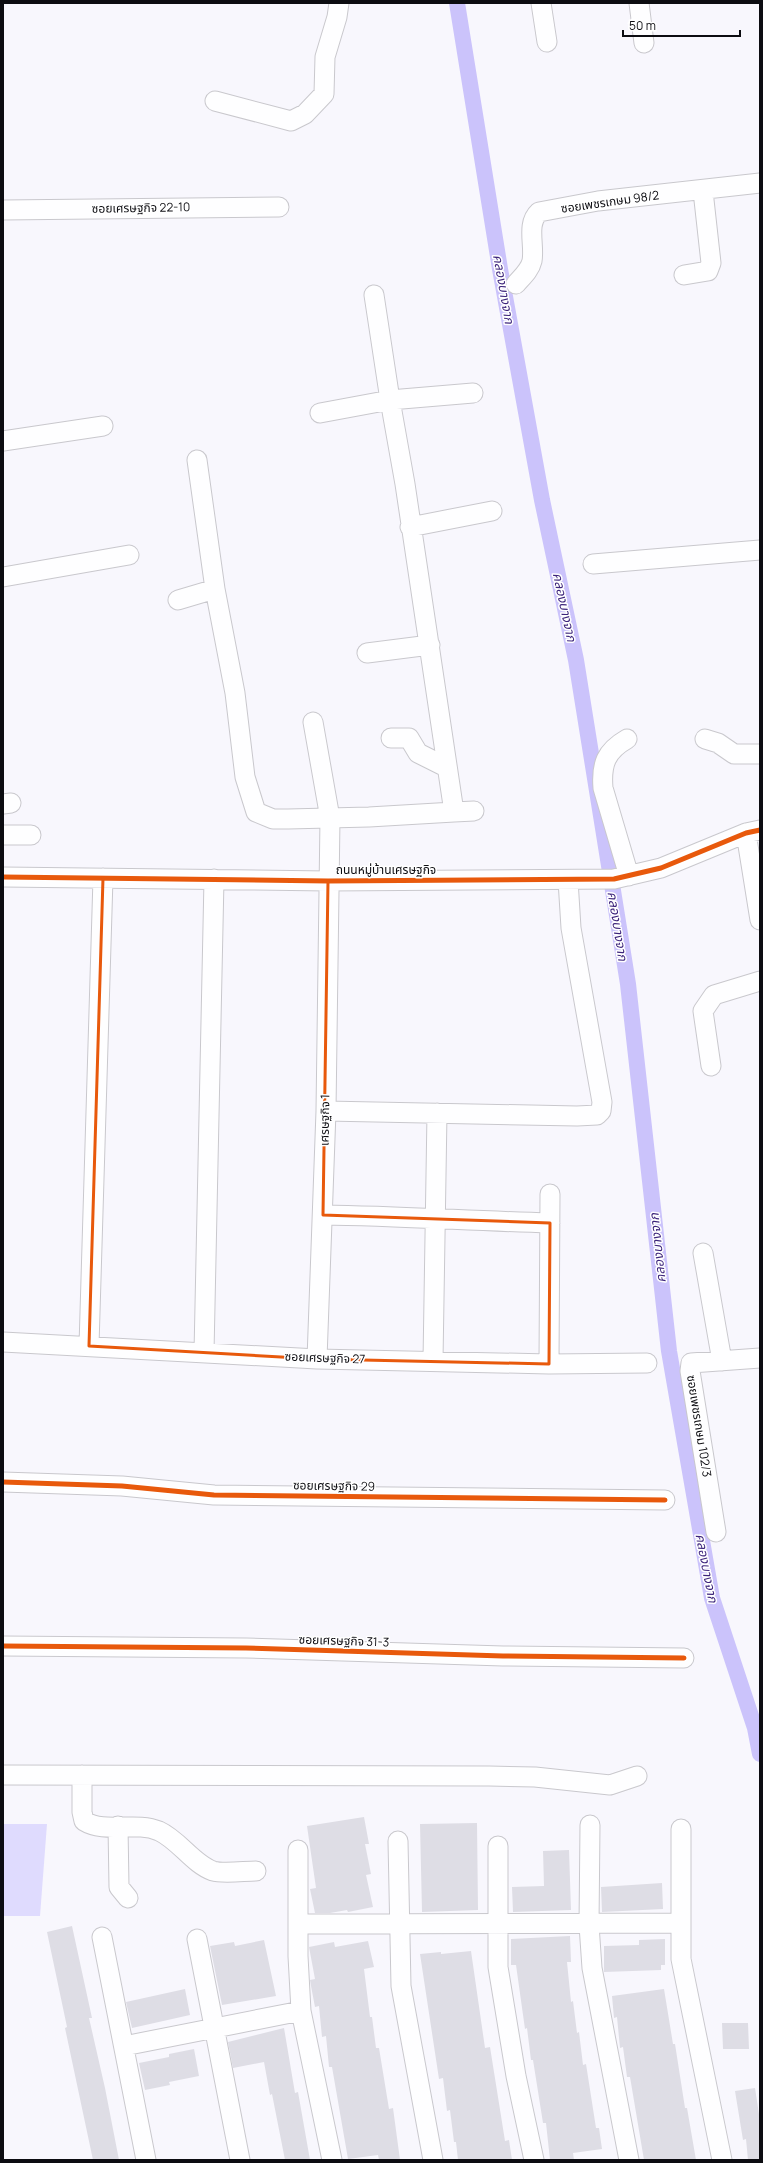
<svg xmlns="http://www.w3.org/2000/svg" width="763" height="2163" font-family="Manrope,'Noto Sans Thai',sans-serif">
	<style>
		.green { fill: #dfdbfe }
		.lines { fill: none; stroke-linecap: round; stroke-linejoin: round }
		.canal { stroke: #cbc3fb; stroke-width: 16 }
		.building { fill: #dedde5 }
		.minor-casing { stroke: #c9c8cd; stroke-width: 21 }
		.minor { stroke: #fefeff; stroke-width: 19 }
		.cycleway-casing { stroke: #fff; stroke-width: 8 }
		.cycleway { stroke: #e8590c; stroke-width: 5 }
		.marked { fill: none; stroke: #e8590c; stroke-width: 3; stroke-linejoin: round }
		.labels { text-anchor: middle; stroke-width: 3; stroke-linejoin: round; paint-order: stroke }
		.street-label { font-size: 12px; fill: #0c0c11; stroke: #fff }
		.water-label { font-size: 13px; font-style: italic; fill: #3c247b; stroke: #fff }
	</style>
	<rect width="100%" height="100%" fill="#f8f7fd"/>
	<path class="green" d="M3 1824H47L40 1916H3Z"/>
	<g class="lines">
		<path class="canal" d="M457 3 500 269 542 500 576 660 628 984 669 1351 712 1598 755 1728 760 1754"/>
	</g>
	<path class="building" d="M364 1817 369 1844H365L371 1874 366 1875 373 1907 348 1912 347 1910 330 1913H315L310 1889 316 1888 307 1826Z
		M477 1823 478 1910 422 1912 420 1824Z
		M569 1850 571 1910 513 1912 512 1887 544 1886 543 1851Z
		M662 1883 663 1909 602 1912 601 1887Z
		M72 1926 92 2018H89L105 2088 119 2160H93L65 2028 67 2027 47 1932Z
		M570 1936 571 1962H567L571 2002 573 2001 577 2033 579 2032 583 2065 586 2064 596 2128H599L602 2149 573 2153 574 2160H550L546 2123H543L533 2060H531L527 2028 525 2029 516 1965H511V1939Z
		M665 1939V1965H661V1970L604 1972V1946L639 1945V1940Z
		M264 1940 276 1996 222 2005 210 1946 234 1942 235 1946Z
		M368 1941 374 1967 364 1969 370 2017H372L376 2048H379L389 2109 393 2108 400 2160H379L378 2155 348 2159 332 2067H329L326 2036 322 2037 319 2006 315 2007 311 1986 310 1980 315 1979 309 1947 334 1942 335 1947Z
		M471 1951 485 2048 490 2047 505 2141 509 2140 512 2160H458L456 2142H454L450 2110 447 2111 443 2078 439 2079 420 1954 441 1952V1954Z
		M185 1989 190 2015 132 2028 126 2002Z
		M664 1989 673 2044H675L685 2108H687L696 2160H644L630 2077H627L623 2047 620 2048 617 2017 614 2018 612 1996Z
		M722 2023H748L749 2049H723Z
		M284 2028 295 2093 298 2092 310 2160H285L272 2094 270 2095 264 2062 233 2068 228 2042Z
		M194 2049 199 2076 169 2082 170 2085 145 2090 139 2063 169 2057V2054Z
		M755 2088 760 2121V2160H748L746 2139 743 2140 735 2091Z"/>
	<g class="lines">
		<g class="minor-casing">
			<path id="minor" d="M541 3 547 42
				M639 3 644 43
				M215 101 291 121 305 114 324 94 325 57 337 17 339 3
				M3 210 279 207
				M684 275 708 271 711 263 703 191
				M516 284C522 277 530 270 532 261 535 245 526 224 539 212L598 201 760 183
				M374 295 390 400 405 484 454 812 474 811
				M320 413 390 400 473 393
				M3 441 103 426
				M197 460 215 589 235 693 245 777 256 812 273 819H288L369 817 454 812
				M410 527 492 511
				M593 564 760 550
				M3 577 129 555
				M178 600 215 589
				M367 653 430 645
				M313 722 330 818 326 1111 317 1359
				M391 738H409L418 753 446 767
				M627 739C606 751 601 764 603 788L629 876
				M705 739 718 743 734 754H760
				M3 804 11 803
				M746 833 760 920
				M3 835H31
				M3 877 328 881 614 879 661 868 746 833 760 830
				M711 1066 703 1011 714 995 760 981
				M326 1111 577 1116 597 1115 601 1111 602 1102 571 928 568 880
				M323 1215C399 1216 474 1221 550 1223
				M703 1253 722 1361
				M3 1342 317 1359 549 1364 647 1363
				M89 1346 103 878
				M204 1353 214 879
				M433 1361 437 1113
				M549 1364 550 1194
				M3 1482 122 1486 214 1495 665 1500
				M716 1532 690 1371 691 1363 760 1358
				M3 1646 246 1648 503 1656 684 1658
				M3 1775 489 1776 535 1777 610 1785 637 1776
				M82 1775V1812L84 1821C105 1834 135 1821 159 1831 179 1840 193 1864 213 1871 223 1874 245 1871 256 1871
				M590 1825 589 1925 592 1968 629 2160
				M118 1826 119 1887 128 1898
				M681 1829V1959L722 2160
				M398 1841 401 1986 433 2160
				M498 1846V1967L516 2076 534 2160
				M298 1850V1956L301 2011 332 2160
				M298 1924 681 1923
				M102 1937 146 2160
				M197 1939 240 2160
				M124 2046 301 2011"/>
		</g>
		<use href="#minor" class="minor"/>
		<g class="cycleway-casing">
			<path id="cycleway" d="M3 877 328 881 614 879 661 868 746 833 760 830
				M3 1482 122 1486 214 1495 665 1500
				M3 1646 246 1648 503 1656 684 1658"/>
		</g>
		<use href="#cycleway" class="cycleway"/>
	</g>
	<path class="marked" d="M103 878 328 881 323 1215 550 1223 549 1364 317 1359 89 1346Z"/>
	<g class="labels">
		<g class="street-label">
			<text transform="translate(610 202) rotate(-8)" y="4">ซอยเพชรเกษม 98/2</text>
			<text transform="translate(141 208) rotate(-1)" y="4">ซอยเศรษฐกิจ 22-10</text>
			<text x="386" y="874">ถนนหมู่บ้านเศรษฐกิจ</text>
			<text transform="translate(325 1120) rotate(-89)" y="4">เศรษฐกิจ 1</text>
			<text transform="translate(325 1358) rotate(2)" y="4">ซอยเศรษฐกิจ 27</text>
			<text transform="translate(699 1426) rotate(81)" y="4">ซอยเพชรเกษม 102/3</text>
			<text transform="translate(334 1486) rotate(1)" y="4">ซอยเศรษฐกิจ 29</text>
			<text transform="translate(344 1641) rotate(2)" y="4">ซอยเศรษฐกิจ 31-3</text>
		</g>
		<g class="water-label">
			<text transform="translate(504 289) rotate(80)" y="5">คลองบางจาก</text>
			<text transform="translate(565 607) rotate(78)" y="5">คลองบางจาก</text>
			<text transform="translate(618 926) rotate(81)" y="5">คลองบางจาก</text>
			<text transform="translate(657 1248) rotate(-96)" y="5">คลองบางจาก</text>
			<text transform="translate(707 1568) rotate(79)" y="5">คลองบางจาก</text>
		</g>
	</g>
	<rect width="763" height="2163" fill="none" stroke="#0c0c11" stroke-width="8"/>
	<path d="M623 30v6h117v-6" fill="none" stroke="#0c0c11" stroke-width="2"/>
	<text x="629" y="30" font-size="12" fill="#0c0c11" stroke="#ffffff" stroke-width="3" paint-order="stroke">50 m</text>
</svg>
